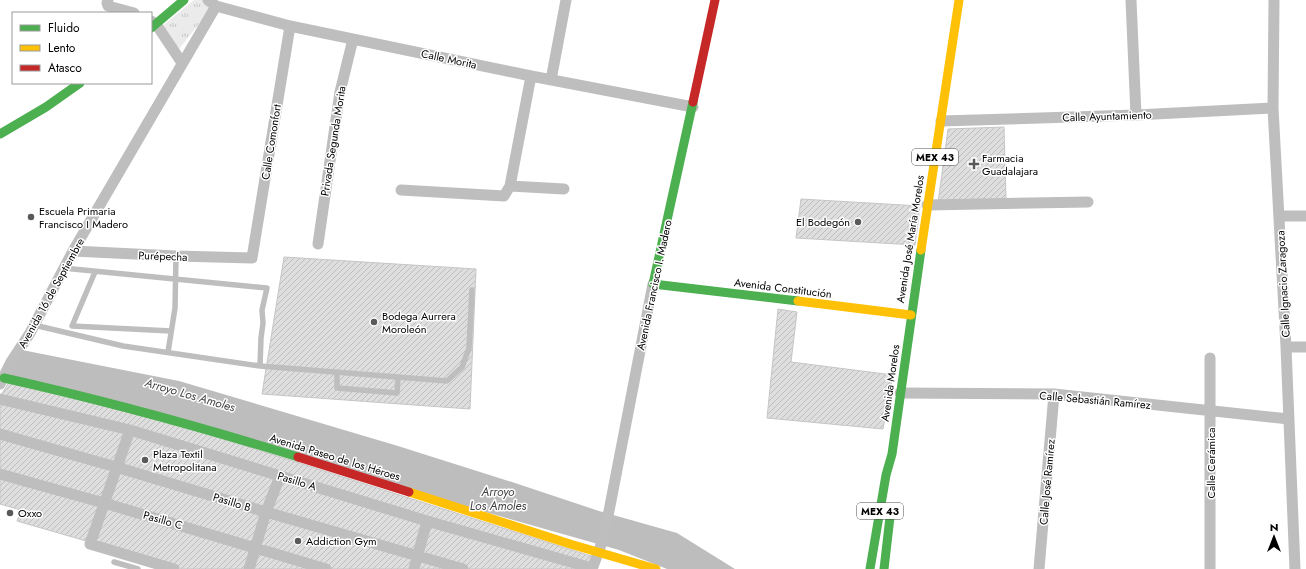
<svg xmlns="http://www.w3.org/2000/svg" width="1306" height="569" font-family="Jost,sans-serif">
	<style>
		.park { fill: url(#park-tufts) }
		.water { fill: #bdbdbd }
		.building { fill: url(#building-hatch); stroke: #c6c6c6 }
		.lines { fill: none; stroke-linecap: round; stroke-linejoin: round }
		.lane { stroke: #bebebe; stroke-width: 5.5 }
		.street { stroke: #bebebe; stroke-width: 11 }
		.fast { stroke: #4caf50; stroke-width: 9 }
		.slow { stroke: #ffc107; stroke-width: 9 }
		.jam { stroke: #c62828; stroke-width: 9 }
		.poi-dot { fill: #595959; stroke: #fff; stroke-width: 1.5 }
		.labels { text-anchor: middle; stroke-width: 3; stroke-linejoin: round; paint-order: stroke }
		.shield { fill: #fff; stroke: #4c4c4c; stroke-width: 1 }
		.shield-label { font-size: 10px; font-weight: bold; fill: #000 }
		.street-label { font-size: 11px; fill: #000; stroke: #fff }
		.poi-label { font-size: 11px; fill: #000; stroke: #fff; text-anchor: start }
		.water-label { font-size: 12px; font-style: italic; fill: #424242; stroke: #fff }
	</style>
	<defs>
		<pattern id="park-tufts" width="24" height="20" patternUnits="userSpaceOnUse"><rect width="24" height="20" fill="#ebebeb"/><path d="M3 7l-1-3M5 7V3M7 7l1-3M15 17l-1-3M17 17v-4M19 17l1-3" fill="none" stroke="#c8c8c8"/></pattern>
		<pattern id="building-hatch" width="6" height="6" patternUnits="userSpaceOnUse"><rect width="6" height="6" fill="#dedede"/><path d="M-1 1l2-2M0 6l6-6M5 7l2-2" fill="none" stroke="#bdbdbd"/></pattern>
	</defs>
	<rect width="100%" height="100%" fill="#fff"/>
	<path class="park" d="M194 0H218L179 49 161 27Z"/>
	<path class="water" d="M22 350 179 381 398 446 515 483 599 511 677 533 735 569H667L619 550 6 376Z"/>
	<path class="building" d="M1004 127 1006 199 938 203 948 129Z
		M801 199 920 206 915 245 796 238Z
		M284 257 476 269 470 409 262 394Z
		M778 309 797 312 791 362 893 375 883 429 767 418Z
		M9 382 155 417 594 557 588 569H183L17 521 21 510 0 504V397Z"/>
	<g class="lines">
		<path class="lane" d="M63 268 267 288 262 310 263 323 261 338 260 366
			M95 272 72 326 171 331
			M34 325 123 346 260 366 447 381 462 367 469 348 472 290
			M168 352 175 308 176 256
			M337 372V388L397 393 398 377
			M114 562 138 569"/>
		<path class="street" d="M108 0 107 3 108 6 134 13
			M208 0 216 6 290 26 531 76 693 107
			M1131 0 1136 115
			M1274 0 1273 108 1286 347 1295 569
			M151 21 156 24 182 63
			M551 80 566 0
			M941 121 1136 115 1273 108
			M510 186 564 189
			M401 190 504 196 510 186 531 76
			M927 205 1088 202
			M1280 216H1306
			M318 244 340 92 353 39
			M73 251 176 256 252 258 290 26
			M1286 347H1306
			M1210 358V569
			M0 384 11 362 30 333 73 251 216 6
			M900 393 1054 394 1289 419
			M0 399 130 430 427 521 592 568
			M130 430 90 544 174 569
			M0 434 116 467 266 512 463 569
			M0 474 104 503 326 569
			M249 569 266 512 280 476
			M414 569 427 521
			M592 569 600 548 609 511 653 284
			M1039 569 1054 394"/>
		<path class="fast" d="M151 28 184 0
			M693 102 653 284 798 301
			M0 134 46 107 80 83
			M4 378C103 400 201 427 298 457
			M870 569 886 475 892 454 921 250
			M884 569 890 517"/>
		<path class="slow" d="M921 250 959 0
			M798 301 911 315
			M409 492 570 544 656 569"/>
		<path class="jam" d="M693 102 715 0
			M298 457 409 492"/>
	</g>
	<g class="poi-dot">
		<path d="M972 158h4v4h4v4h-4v4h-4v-4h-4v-4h4z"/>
		<circle cx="31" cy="217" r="4"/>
		<circle cx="858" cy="222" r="4"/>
		<circle cx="374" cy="322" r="4"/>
		<circle cx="145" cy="460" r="4"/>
		<circle cx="10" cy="513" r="4"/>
		<circle cx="298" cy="541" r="4"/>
	</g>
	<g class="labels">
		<g class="shield">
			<rect x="912" y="149" width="46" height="16" rx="3"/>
			<rect x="857" y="503" width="46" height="16" rx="3"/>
		</g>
		<g class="shield-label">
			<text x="935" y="161">MEX 43</text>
			<text x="880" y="515">MEX 43</text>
		</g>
		<g class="street-label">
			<text transform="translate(449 59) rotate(12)" y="4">Calle Morita</text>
			<text transform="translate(1107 116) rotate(-2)" y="4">Calle Ayuntamiento</text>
			<text transform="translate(333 141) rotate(-81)" y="4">Privada Segunda Morita</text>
			<text transform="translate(271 142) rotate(-81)" y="4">Calle Comonfort</text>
			<text transform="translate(910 239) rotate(-81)" y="4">Avenida José María Morelos</text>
			<text transform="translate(163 256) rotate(2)" y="4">Purépecha</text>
			<text transform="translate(1283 284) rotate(-93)" y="4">Calle Ignacio Zaragoza</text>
			<text transform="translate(654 285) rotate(-78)" y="4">Avenida Francisco I. Madero</text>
			<text transform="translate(783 288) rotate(7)" y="4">Avenida Constitución</text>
			<text transform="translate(51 293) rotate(-61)" y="4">Avenida 16 de Septiembre</text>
			<text transform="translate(890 383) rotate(-82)" y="4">Avenida Morelos</text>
			<text transform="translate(1095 400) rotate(5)" y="4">Calle Sebastián Ramírez</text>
			<text transform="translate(335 457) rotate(17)" y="4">Avenida Paseo de los Héroes</text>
			<text transform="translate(1211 463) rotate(-90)" y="4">Calle Cerámica</text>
			<text transform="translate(297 481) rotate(17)" y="4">Pasillo A</text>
			<text transform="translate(1047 482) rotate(-85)" y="4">Calle José Ramírez</text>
			<text transform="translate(232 502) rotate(17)" y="4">Pasillo B</text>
			<text transform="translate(163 520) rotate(16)" y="4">Pasillo C</text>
		</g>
		<g class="poi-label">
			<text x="982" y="162">Farmacia<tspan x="982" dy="13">Guadalajara</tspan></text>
			<text x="39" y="215">Escuela Primaria<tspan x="39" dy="13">Francisco I Madero</tspan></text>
			<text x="850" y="226" text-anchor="end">El Bodegón</text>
			<text x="382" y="320">Bodega Aurrera<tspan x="382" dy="13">Moroleón</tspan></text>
			<text x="153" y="458">Plaza Textil<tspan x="153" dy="13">Metropolitana</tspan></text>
			<text x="18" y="517">Oxxo</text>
			<text x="306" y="545">Addiction Gym</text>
		</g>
		<g class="water-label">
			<text transform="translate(190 395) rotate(16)" y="4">Arroyo Los Amoles</text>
			<text x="498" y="496">Arroyo<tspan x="498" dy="14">Los Amoles</tspan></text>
		</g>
	</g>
	<rect x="12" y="12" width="140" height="72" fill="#ffffff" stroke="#999999"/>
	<rect x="20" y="25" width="20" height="6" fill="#4caf50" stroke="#999999"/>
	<text x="48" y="32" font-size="12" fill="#000000">Fluido</text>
	<rect x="20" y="45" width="20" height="6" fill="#ffc107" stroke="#999999"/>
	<text x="48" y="52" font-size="12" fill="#000000">Lento</text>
	<rect x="20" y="65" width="20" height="6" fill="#c62828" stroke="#999999"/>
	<text x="48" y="72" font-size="12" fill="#000000">Atasco</text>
	<g transform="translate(1274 537)" stroke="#ffffff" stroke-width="3" paint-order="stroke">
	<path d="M0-3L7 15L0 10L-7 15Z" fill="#000000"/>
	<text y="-6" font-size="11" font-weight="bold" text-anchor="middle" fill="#000000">N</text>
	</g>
</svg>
